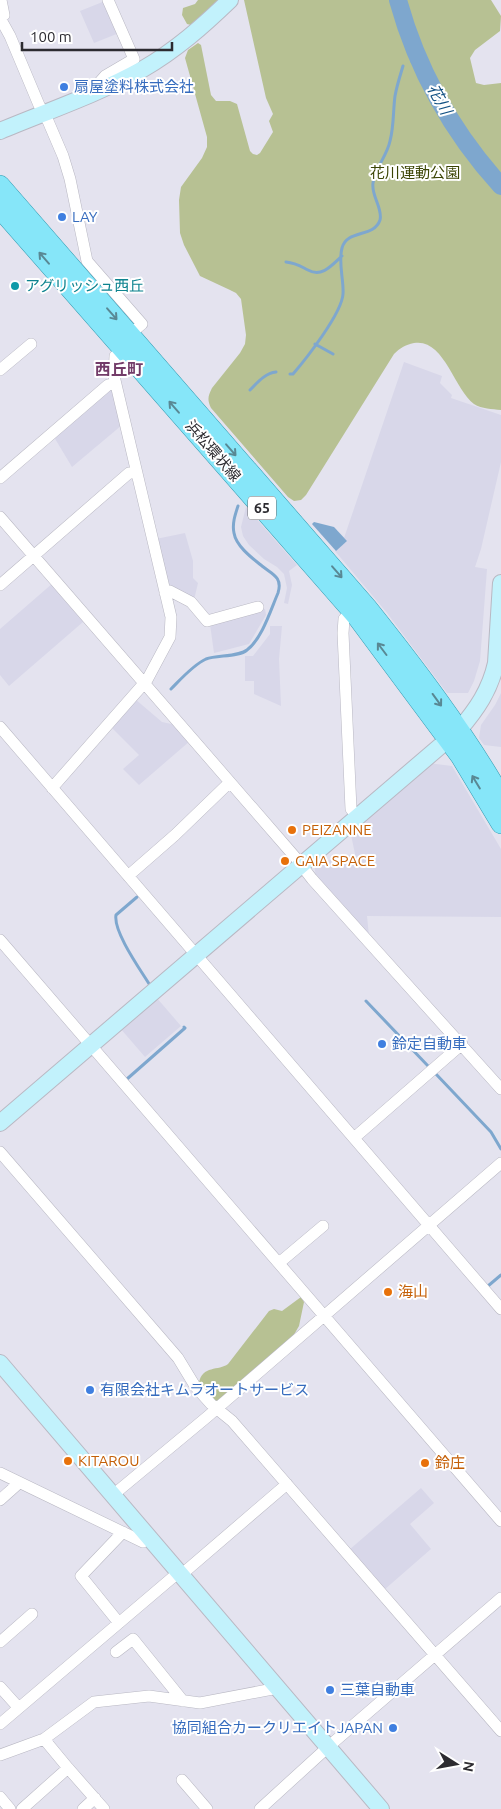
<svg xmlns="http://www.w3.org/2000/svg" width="501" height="1809" font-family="Ubuntu,'Noto Sans JP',sans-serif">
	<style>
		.built { fill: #d8d7e9 }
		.green { fill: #b7c193 }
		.water { fill: #7ea7ce }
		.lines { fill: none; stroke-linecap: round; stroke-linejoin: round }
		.stream { stroke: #7ea7ce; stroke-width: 3 }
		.river { stroke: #7ea7ce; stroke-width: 18 }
		.street-casing { stroke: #b9b8c3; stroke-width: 12 }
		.secondary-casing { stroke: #b9b8c3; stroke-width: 18 }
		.primary-casing { stroke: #329ab0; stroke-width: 20 }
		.street { stroke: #fff; stroke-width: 11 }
		.secondary { stroke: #c2f2fc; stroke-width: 16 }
		.primary { stroke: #86e6f9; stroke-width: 19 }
		.oneway { stroke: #598894 }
		.shop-dot { fill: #3f7fe0; stroke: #fff; stroke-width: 2 }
		.culture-dot { fill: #0f9aa8; stroke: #fff; stroke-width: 2 }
		.food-dot { fill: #e8710a; stroke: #fff; stroke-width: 2 }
		.labels { text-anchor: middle; stroke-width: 4; stroke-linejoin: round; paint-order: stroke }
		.shield { fill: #fff; stroke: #6b6b6e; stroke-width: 1 }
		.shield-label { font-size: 14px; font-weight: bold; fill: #2c2b30 }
		.shop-label { font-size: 15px; fill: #366cbe; stroke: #fff; text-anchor: start }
		.park-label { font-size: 15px; fill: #3c4505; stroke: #fff }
		.culture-label { font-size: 15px; fill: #0d838f; stroke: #fff; text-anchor: start }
		.street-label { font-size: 15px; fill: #2c2b30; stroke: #fff }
		.food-label { font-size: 15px; fill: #c56008; stroke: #fff; text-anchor: start }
		.water-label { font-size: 16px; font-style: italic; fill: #135284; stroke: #fff }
		.neighbourhood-label { font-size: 16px; font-weight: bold; fill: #733c69; stroke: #fff }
	</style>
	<rect width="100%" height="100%" fill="#e4e3ef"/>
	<path class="built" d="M105 1 119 33 94 43 80 11Z
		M404 362 442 376 440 383 452 395 451 398 501 415V462L481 549 475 567 487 569 480 661 474 681 468 693H447L387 613 335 551 347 541 344 538Z
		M111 388 113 389 122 425 72 467 54 437Z
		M246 507 297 565 289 571 292 585 288 604 284 603 287 588 284 574 277 567 264 559 249 545 243 536 241 527Z
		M185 533 193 561V578L198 583 194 600 167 587 156 539Z
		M53 583 84 619 83 622 9 686 0 675V629Z
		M265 609 266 615 249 644 214 653 210 624Z
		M270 626H282L279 659 281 706 254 694V681H245V656H253L270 634Z
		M501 693V747L484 745 479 738 481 725 495 705Z
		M135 699 162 722 176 725 190 741 139 785 123 769 139 755 111 727Z
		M428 763 452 766 501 849V917L367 916 369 936 316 877 314 864 355 854 350 830Z
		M156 997 181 1026 145 1057 120 1028Z
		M421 1488 434 1503 410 1524 431 1549 384 1590 349 1550Z"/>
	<path class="green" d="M198 0H219L191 25 187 24 182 15 183 8 195 4Z
		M244 0H491L501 16 500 31 475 50 470 58 476 83 484 85 501 83V410C492 409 482 409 474 404 454 389 444 338 414 343 405 345 400 348 394 354L306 495 301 500 294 501 288 497 211 408C207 400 208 396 212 388L240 353 245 344 246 335 241 299 236 293 230 290 200 276 184 245 180 233 179 200 181 187 202 158 207 147V137L185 58 188 50 198 43 201 45 211 95 216 101H230L237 104 250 151 253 154 257 155 260 153 273 132 269 121 273 114 266 98Z
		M301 1297 304 1302 299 1326 292 1338 217 1401 214 1400 199 1383C202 1365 219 1371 228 1364L269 1311 274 1309 282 1311Z"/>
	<path class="water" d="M314 522 334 527 347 541 336 551 312 524Z"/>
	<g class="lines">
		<path class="stream" d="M412 62 419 59
			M286 262C296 263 300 266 308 270 322 278 332 265 342 256
			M315 344 333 354
			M290 374H293C306 359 342 313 343 294 344 280 338 263 342 248 347 229 374 238 380 220 383 208 371 196 373 183 375 168 387 156 390 141 394 126 393 111 395 96 397 85 400 76 403 66
			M250 390C257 383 265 373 276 372
			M171 689C181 679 193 665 206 659 217 655 239 657 247 650 262 639 271 609 278 593 283 577 272 574 262 566 252 558 236 546 234 533 232 524 235 515 238 506
			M137 897 116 915C113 932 142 972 151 987
			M366 1001 429 1067
			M435 1073 491 1132 501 1149
			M127 1079 185 1028 184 1027
			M488 1286 501 1275"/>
		<path class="river" d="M398 0C417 69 453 133 501 186"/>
		<g class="street-casing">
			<path id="street" d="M0 17 4 15 1 0
				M0 18 10 36 39 105 48 121 63 156 70 179 87 261 142 324 130 334
				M101 89 98 84 105 76 134 59 108 0
				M0 370 31 344
				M0 478 108 385 115 383
				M0 517 295 857 312 879 501 1089
				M0 585 129 473 136 472
				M165 593 170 591 191 602 207 621 258 607
				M352 611 344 619 343 633 351 809 358 816
				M0 727 501 1309
				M52 788 147 680 170 637 171 617 114 376 115 356 123 349
				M128 876 175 835 230 782
				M0 940 501 1521
				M354 1138 462 1044
				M0 1152 178 1358 195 1386 211 1404 232 1421 501 1731
				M279 1263 323 1226
				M0 1473 143 1542 149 1537
				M113 1495 207 1417 501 1163
				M0 1500 19 1483
				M181 1575 287 1484
				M119 1623 81 1576 123 1532
				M0 1642 32 1614
				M116 1652 133 1639 183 1701
				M0 1687 18 1707
				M0 1724 179 1572
				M44 1739 68 1768 104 1809
				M0 1755 44 1739 94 1702 149 1696 200 1703 278 1688
				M182 1780 207 1809
				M0 1797 10 1809
				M22 1809 68 1768
				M83 1809 95 1798
				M260 1809 328 1747 501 1598"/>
		</g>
		<g class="secondary-casing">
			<path id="secondary" d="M0 131C48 111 98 94 143 69 176 50 203 26 230 0
				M0 1123 459 730C477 709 490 690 496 663L501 583
				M0 1363 381 1809"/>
		</g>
		<g class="primary-casing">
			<path id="primary" d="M0 185 367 607C415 667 462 729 501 796
				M0 209 356 616 460 756 501 824"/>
		</g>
		<use href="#street" class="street"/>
		<use href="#secondary" class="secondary"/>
		<use href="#primary" class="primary"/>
	</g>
	<defs><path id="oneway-shaft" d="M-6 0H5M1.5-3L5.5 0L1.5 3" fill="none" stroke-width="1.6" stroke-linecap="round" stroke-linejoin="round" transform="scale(1.25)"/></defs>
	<g class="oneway">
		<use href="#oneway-shaft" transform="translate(44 258) rotate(-131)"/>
		<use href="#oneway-shaft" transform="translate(112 314) rotate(49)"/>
		<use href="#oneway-shaft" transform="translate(174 407) rotate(-131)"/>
		<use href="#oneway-shaft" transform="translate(231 450) rotate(49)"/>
		<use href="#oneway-shaft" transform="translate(337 572) rotate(49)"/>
		<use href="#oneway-shaft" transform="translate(382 649) rotate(-127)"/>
		<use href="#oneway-shaft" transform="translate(437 700) rotate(54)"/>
		<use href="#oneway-shaft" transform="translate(476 782) rotate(-121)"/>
	</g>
	<g class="shop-dot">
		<circle cx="64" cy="87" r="5"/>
		<circle cx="62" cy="217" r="5"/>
		<circle cx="382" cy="1044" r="5"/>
		<circle cx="90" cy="1390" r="5"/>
		<circle cx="330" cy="1690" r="5"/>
		<circle cx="393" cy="1728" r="5"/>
	</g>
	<circle class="culture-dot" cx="15" cy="286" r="5"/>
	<g class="food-dot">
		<circle cx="292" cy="830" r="5"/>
		<circle cx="285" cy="861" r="5"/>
		<circle cx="388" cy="1292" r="5"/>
		<circle cx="68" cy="1461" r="5"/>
		<circle cx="425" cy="1463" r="5"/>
	</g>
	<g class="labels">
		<rect class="shield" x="248" y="496.5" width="28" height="23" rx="4"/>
		<g class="shield-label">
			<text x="262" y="513">65</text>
		</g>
		<g class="shop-label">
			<text x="74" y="92">扇屋塗料株式会社</text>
			<text x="72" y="222">LAY</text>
			<text x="392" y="1049">鈴定自動車</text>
			<text x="100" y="1395">有限会社キムラオートサービス</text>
			<text x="340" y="1695">三葉自動車</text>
			<text x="383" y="1733" text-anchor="end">協同組合カークリエイトJAPAN</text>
		</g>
		<g class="park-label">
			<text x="415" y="178">花川運動公園</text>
		</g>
		<g class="culture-label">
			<text x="25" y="291">アグリッシュ西丘</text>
		</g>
		<g class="street-label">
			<text transform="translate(213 451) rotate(49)" y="5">浜松環状線</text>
		</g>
		<g class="food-label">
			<text x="302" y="835">PEIZANNE</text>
			<text x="295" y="866">GAIA SPACE</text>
			<text x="398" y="1297">海山</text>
			<text x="78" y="1466">KITAROU</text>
			<text x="435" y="1468">鈴庄</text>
		</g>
		<g class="water-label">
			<text transform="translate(440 99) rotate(61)" y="6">花川</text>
		</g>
		<g class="neighbourhood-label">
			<text x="119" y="375">西丘町</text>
		</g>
	</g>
	<g transform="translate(456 1764) rotate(101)" stroke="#ffffff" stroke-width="4" paint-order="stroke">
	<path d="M0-4L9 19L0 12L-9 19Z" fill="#2c2b30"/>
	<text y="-8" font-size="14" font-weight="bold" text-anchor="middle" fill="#2c2b30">N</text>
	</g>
	<path d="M22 42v8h150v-8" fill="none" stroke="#2c2b30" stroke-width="2.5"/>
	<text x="30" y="42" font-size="15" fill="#2c2b30" stroke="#ffffff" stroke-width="4" paint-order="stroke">100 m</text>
</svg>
